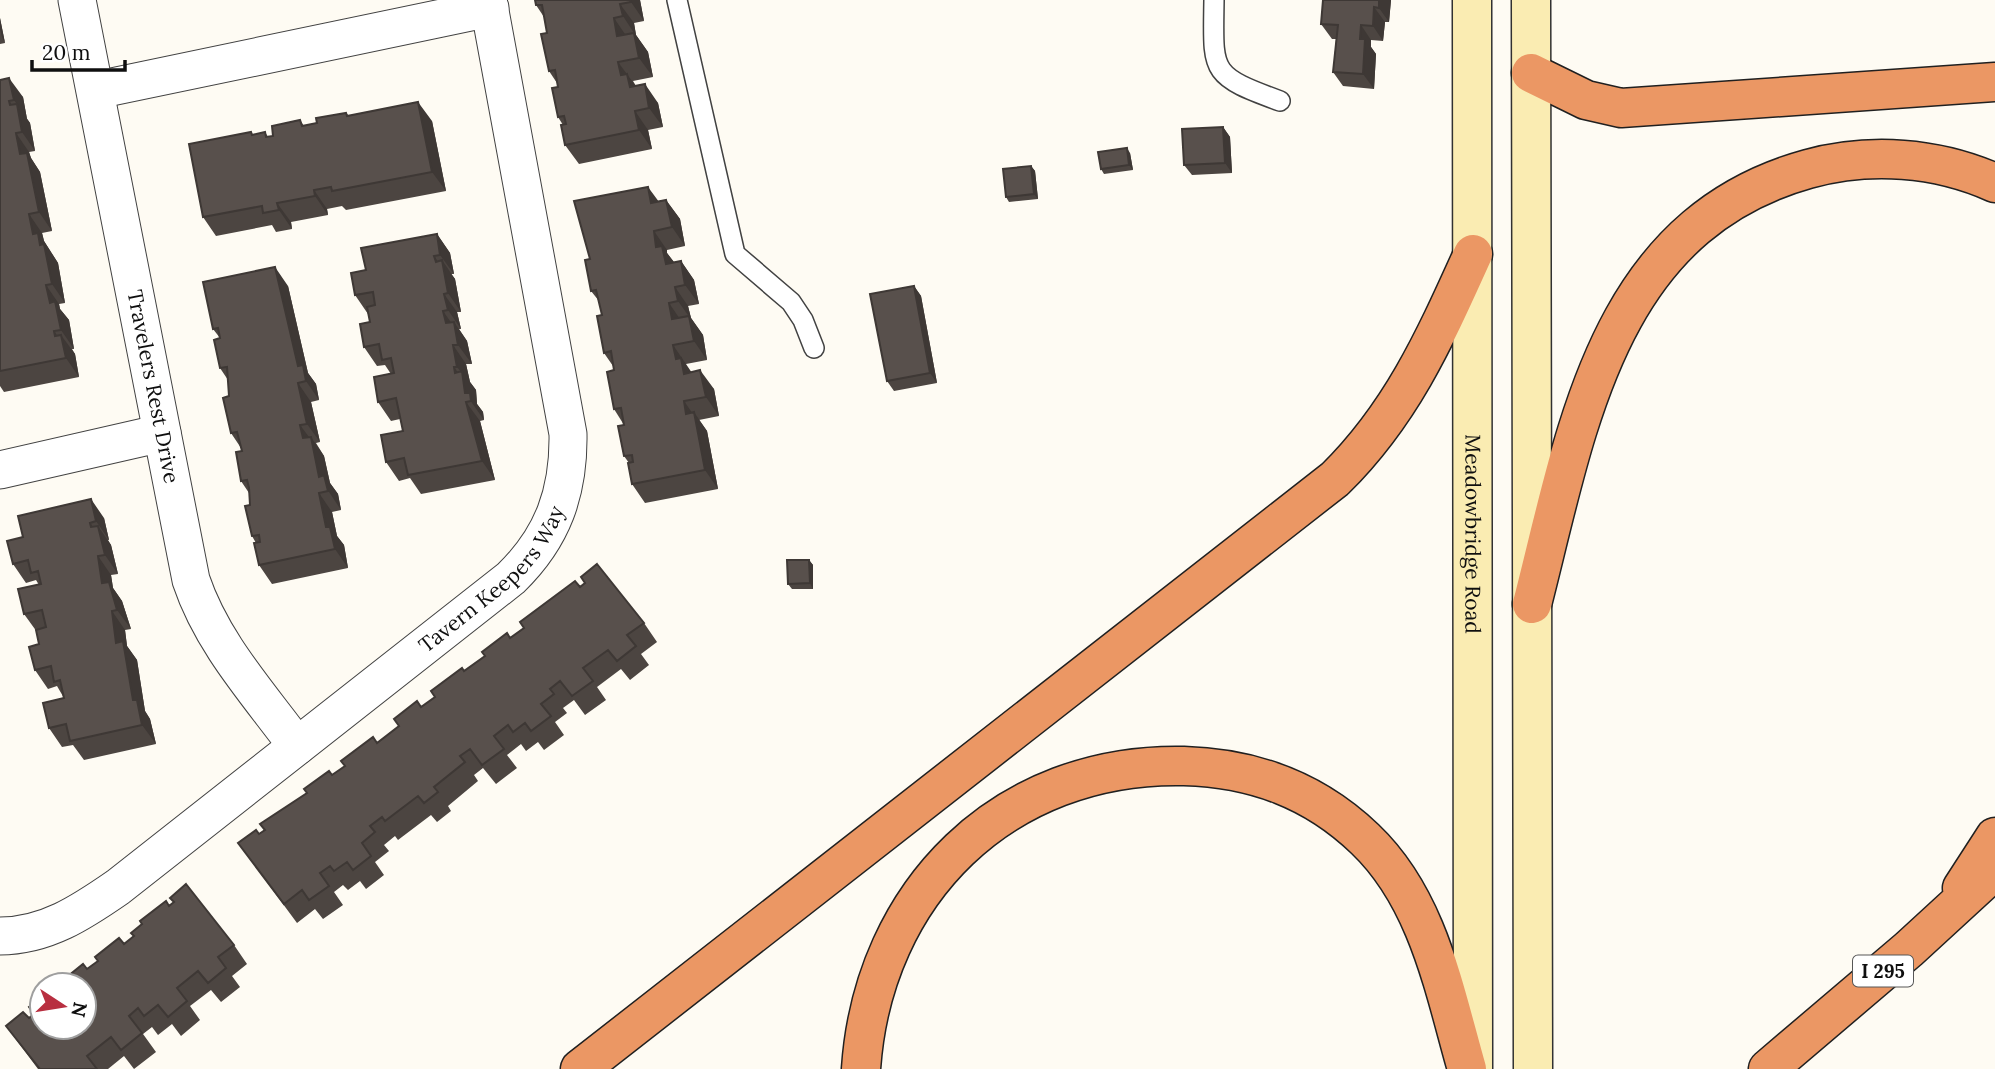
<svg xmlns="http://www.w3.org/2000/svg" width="1995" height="1069" font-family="Lora,serif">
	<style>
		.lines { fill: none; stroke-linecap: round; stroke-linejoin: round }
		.service-casing { stroke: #424242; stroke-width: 22 }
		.minor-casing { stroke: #424242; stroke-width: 39 }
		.secondary-casing { stroke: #313131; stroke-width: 41 }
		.motorway-casing { stroke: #202020; stroke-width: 41 }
		.service { stroke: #fff; stroke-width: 19 }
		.minor { stroke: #fff; stroke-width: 37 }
		.secondary { stroke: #faecb2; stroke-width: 38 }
		.motorway { stroke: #eb9764; stroke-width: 38 }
		.wall { fill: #4c4541 }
		.shaded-wall { fill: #3e3835 }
		.building { fill: #58504c; stroke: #3e3835; stroke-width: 2 }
		.labels { text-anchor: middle; stroke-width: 7; stroke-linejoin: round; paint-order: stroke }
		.shield { fill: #fff; stroke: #575757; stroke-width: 2 }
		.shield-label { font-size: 19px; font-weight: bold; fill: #0f0f0f }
		.street-label { font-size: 21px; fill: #0f0f0f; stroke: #fff }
	</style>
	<rect width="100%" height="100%" fill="#fefbf3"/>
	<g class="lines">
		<g class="service-casing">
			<path id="service" d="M677 0 735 254 791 302 803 320 814 348
				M1214 0C1213 73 1209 75 1280 101"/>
		</g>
		<g class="minor-casing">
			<g id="minor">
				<path id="s1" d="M77 0 191 580C212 643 258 693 297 746"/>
				<path d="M97 90 490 8"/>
				<path d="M0 470 162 433"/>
				<path id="s2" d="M0 936C46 936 82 912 118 887L511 578C553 537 569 492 568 434L488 0"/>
			</g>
		</g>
		<g class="secondary-casing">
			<g id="secondary">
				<path id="s3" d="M1472 0 1473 1069"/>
				<path d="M1531 0 1533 1069"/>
			</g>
		</g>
		<g class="motorway-casing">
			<path id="motorway" d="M1531 73 1586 100 1621 108 1995 82
				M1532 604C1577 429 1606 225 1808 169 1870 152 1937 157 1995 183
				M1962 888 1995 837
				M580 1069 1335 479C1402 413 1435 338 1473 254
				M861 1069C873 892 1004 762 1184 766 1254 768 1314 790 1365 839 1428 899 1444 989 1467 1069
				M1768 1069 1909 949 1995 870"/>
		</g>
		<use href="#service" class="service"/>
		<use href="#minor" class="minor"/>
		<use href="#secondary" class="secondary"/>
		<use href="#motorway" class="motorway"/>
	</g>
	<path class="wall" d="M640 0 644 21 634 23 636 35 648 52 653 77 633 81 636 86 658 103 663 127 648 130 652 149 579 164 565 145 563 125 558 117 557 83 549 71 547 33 544 17 536 5Z
		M1323 0H1391L1389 22H1385L1383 41 1371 40V47L1376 54 1374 89 1343 86 1333 72 1336 39H1332L1321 24Z
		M0 18 5 43 0 44Z
		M0 80 23 97 27 119 30 123 35 151 29 152 31 158 40 172 52 231 42 233 44 241 58 263 65 303 59 304 60 309 69 320 74 349H72L75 354 79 377 4 392 0 386Z
		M346 113 348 115 432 121 446 191 346 210 342 206 327 209 328 215 291 222 292 229 276 232 272 225 216 236 203 217 253 135 265 132 268 137 273 136 300 120 304 126 317 123Z
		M1223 127 1230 137 1232 173 1192 175 1184 165Z
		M1130 153 1133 170 1104 174 1101 169Z
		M1031 166 1035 171 1038 199 1009 202 1006 197Z
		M666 200 680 219 685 246 667 250V253L674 262 681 261 694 280 699 304 688 306 691 318 703 335 707 360 686 364V366L691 372 714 389 719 416 699 420 707 431 718 489 645 503 632 484 629 463 624 456V425L614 409V370L613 366 604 353 602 315 599 301 591 291 590 259 658 201Z
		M437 234 450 253 454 274H451L455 279 461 312H457L461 329H459L467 341 472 364H466L470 382 476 390 477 404 483 412 484 420 480 421 495 480 421 494 410 478 399 481 386 462 403 431 400 419 391 421 378 402 391 374 385 365 377 366 364 347 370 322 368 314 355 295 366 270Z
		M288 286 308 373 316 384 319 400 311 402 320 442 316 443 324 456 330 483 338 494 341 510 332 512 337 536 344 545 348 568 272 584 259 565 256 543 252 536 249 493 241 481V448L231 433 228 380 220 368V338L213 329Z
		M914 286 921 296 937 383 894 391 887 381Z
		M104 518 109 540H108L111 545 118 574 111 575 113 588 122 601 131 629 125 630 127 646 137 660 145 711 150 719 156 744 84 760 73 745 62 747 49 728 64 698 57 686 48 689 35 670 39 644 37 632 24 614 39 585 36 580 26 583 13 564 7 541Z
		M809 560 813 565V589H792L788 584Z
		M580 587 644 623 657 642 641 654 649 665 630 680 621 669 597 687 606 700 585 715 574 700 563 708 567 713 555 722 564 735 544 750 538 742 526 751 521 744 507 755 517 768 496 784 483 768 474 775 478 781 448 806 451 811 437 822 431 815 398 840 395 836 384 845 389 851 375 862 384 875 366 889 360 881 348 890 343 885 334 892 343 905 323 919 315 909 297 923 238 843 259 834 264 830 260 824 307 794 377 743 435 697 464 671Z
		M169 906 234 945 247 964 232 976 240 987 221 1002 211 990 190 1006 200 1020 181 1036 172 1024 158 1035 152 1027 143 1034 156 1052 134 1069 124 1056 108 1069H38L6 1026 29 1018 87 969 124 944Z"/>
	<path class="shaded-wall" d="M630 0H640L644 21 631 2Z
		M1379 0H1391L1389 22 1379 8Z
		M620 4 634 23 636 35 648 52 653 77 639 58 634 33 623 16Z
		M1374 7 1385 22 1383 41 1373 26Z
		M0 18 5 43 2 37 0 29Z
		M614 18 627 37 617 36Z
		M1361 25 1371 40V47L1376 54 1374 89 1363 74 1360 39Z
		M618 62 641 93 643 106 621 75Z
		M9 78 23 97 27 119 14 100Z
		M645 84 658 103 663 127 649 108Z
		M9 101 19 115 17 104 30 123 35 151 22 132Z
		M418 102 432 121 446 191 432 172Z
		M635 111 648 130 652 149 639 130Z
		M1223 127 1230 137 1232 173 1225 163Z
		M16 133 29 152 31 158 40 172 52 231 39 212 20 154Z
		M1127 148 1130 153 1133 170 1129 165Z
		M1031 166 1035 171 1038 199 1034 194Z
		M648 187 662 206 651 203Z
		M314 190 327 209 328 215 315 196Z
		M666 200 680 219 685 246 672 227Z
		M277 203 291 222 292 229 279 210Z
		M29 214 42 233 44 241 58 263 65 303 52 284 33 234Z
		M654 231 667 250V253L676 265 666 264 656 247Z
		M437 234 450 253 454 274 440 255Z
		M434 256 443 269 442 260 455 279 461 312 448 293Z
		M681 261 694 280 699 304 685 285Z
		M275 267 288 286 308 373 316 384 319 400 306 381 298 366Z
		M46 285 59 304 60 309 69 320 74 349 61 330 50 303Z
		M914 286 921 296 937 383 930 373Z
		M675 287 688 306 691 318 703 335 707 360 694 341 690 318 678 301Z
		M444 294 457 312 461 329 448 310Z
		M669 303 682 322 672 319Z
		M443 311 455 328 454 322 467 341 472 364 458 345 446 323Z
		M54 331 63 344 61 335 75 354 79 377 66 358 55 336Z
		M453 345 466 364 470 382 476 390 477 404 483 412 484 420 465 393 455 373 454 367 464 381 463 374 457 367Z
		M673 345 686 364 694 376 684 374 676 359Z
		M700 370 714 389 719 416 706 397Z
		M298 383 311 402 320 442 307 424Z
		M684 401 695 417 694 412 707 431 718 489 705 470 686 414Z
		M466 402 480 421 495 480 482 461Z
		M300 425 312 441 311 437 324 456 330 483 338 494 341 510 319 477 303 438Z
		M319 493 332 512 337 536 344 545 348 568 335 549 326 527Z
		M91 499 104 518 109 540 96 521Z
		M90 523 101 538 98 526 111 545 118 574 105 555 91 527Z
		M98 556 111 575 113 588 122 601 131 629 117 610 102 583Z
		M809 560 813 565V589L810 583Z
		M112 611 125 630 127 646 137 660 145 711 150 719 156 744 142 725 133 700 116 643Z"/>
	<path class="building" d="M535 0H630L631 2 620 4 623 16 614 18 617 36 634 33 639 58 618 62 621 75 627 74 630 87 645 84 649 108 635 111 639 130 565 145 561 125 566 124 564 116 558 117 552 88 558 87 555 70 549 71 541 34 547 33 542 5H536Z
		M1323 0H1379V8L1374 7 1373 26 1361 25 1360 39H1365L1363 74 1333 72 1338 25 1321 24Z
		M9 78 14 100 9 101 10 105 17 104 22 132 16 133 20 154 27 153 39 212 29 214 33 234 38 233 40 245 44 244 52 284 46 285 50 303 55 301 61 330 54 331 55 336 61 335 66 358 0 371V80Z
		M418 102 432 172 332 191 331 187 314 190 315 196 277 203 279 210 263 213 262 206 203 217 189 144 251 132 252 135 265 132 266 137 273 136 272 126 300 120 302 126 317 123 316 118 346 113 347 116Z
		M1223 127 1225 163 1184 165 1182 129Z
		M1127 148 1129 165 1101 169 1098 152Z
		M1031 166 1034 194 1006 197 1003 169Z
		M648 187 651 203 666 200 672 227 654 231 656 247 662 246 666 264 681 261 685 285 675 287 678 301 669 303 672 319 689 316 694 341 673 345 676 359 681 358 684 374 700 370 706 397 684 401 686 414 694 412 705 470 632 484 628 463 633 462 632 455 624 456 618 426 624 425 621 408 614 409 607 372 614 370 611 351 604 353 597 316 602 315 596 290 591 291 585 260 590 259 574 201Z
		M437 234 440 255 434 256 436 262 442 260 448 293 444 294 448 310 443 311 446 323 454 322 458 345H453L457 367H454L455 373 462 371 465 393H470L471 401 466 402 482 461 408 475 404 458 386 462 381 435 403 431 396 398 378 402 374 377 394 373 391 358 382 360 379 344 364 347 360 324 370 322 367 307 375 305 373 292 355 295 351 273 366 270 361 248Z
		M275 267 298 366 303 365 306 381 298 383 307 424 300 425 303 438 311 437 319 477 324 475 328 491 319 493 326 527H330L335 549 259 565 254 543 260 542 259 535 252 536 245 506 250 505 249 488 247 480 241 481 236 452 242 451 237 432 231 433 223 398 229 396 227 367 220 368 214 340 220 338 218 328 213 329 203 282Z
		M914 286 930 373 887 381 870 294Z
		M91 499 96 521 90 523 91 527 98 526 105 555 98 556 102 583 109 582 117 610 112 611 116 643 123 641 133 700H137L142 725 70 741 66 724 49 728 43 703 64 698 60 680 54 682 51 666 35 670 29 647 39 644 36 630 46 627 42 610 24 614 18 589 41 584 38 571 31 573 28 560 13 564 7 541 23 537 18 516Z
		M787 560H809L810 583 788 584Z
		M597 564 644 623 627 635 636 646 617 661 608 650 583 668 593 681 572 696 560 681 550 689 554 694 541 704 551 716 531 731 525 723 513 732 508 725 494 736 504 749 482 765 470 749 460 756 465 762 434 787 438 792 424 803 418 796 385 821 382 817 370 826 375 832 362 843 371 856 353 870 347 862 334 871 330 866 320 873 329 886 309 900 302 890 284 904 238 843 256 830 259 834 265 830 260 824 307 793 304 789 329 771 332 775 345 766 341 761 373 737 377 743 399 726 394 719 417 701 421 707 435 697 431 691 462 668 464 671 485 656 482 652 507 633 510 638 524 628 520 622 575 581 580 587 585 583 581 577Z
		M186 884 234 945 218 957 226 968 208 983 198 971 177 988 187 1001 168 1017 158 1005 144 1016 138 1008 129 1016 142 1033 121 1050 111 1037 87 1056 97 1069H40L6 1026 23 1012 29 1018 34 1014 29 1007 42 997V1027H84V985H57L83 964 87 969 98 961 95 957 119 938 124 944 134 936 131 933 142 924 140 921 166 901 169 906 174 902 170 898Z"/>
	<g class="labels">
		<rect class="shield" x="1853" y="955.5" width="60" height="31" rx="5"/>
		<g class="shield-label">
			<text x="1883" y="978">I 295</text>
		</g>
		<g class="street-label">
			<text dy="7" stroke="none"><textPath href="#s1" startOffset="394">Travelers Rest Drive</textPath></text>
			<text dy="7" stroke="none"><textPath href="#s3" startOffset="534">Meadowbridge Road</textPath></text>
			<text dy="7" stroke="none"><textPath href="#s2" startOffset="616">Tavern Keepers Way</textPath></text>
		</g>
	</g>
	<g transform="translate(63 1006) rotate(102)"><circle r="33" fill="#ffffff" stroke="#9f9f9f" stroke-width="2"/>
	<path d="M0-5L12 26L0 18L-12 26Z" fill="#b82f40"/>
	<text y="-10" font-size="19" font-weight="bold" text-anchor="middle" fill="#0f0f0f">N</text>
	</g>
	<path d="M32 60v10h93v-10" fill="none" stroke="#0f0f0f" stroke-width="3.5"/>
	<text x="42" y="60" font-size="21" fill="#0f0f0f" stroke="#ffffff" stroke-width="5" paint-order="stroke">20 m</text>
</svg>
